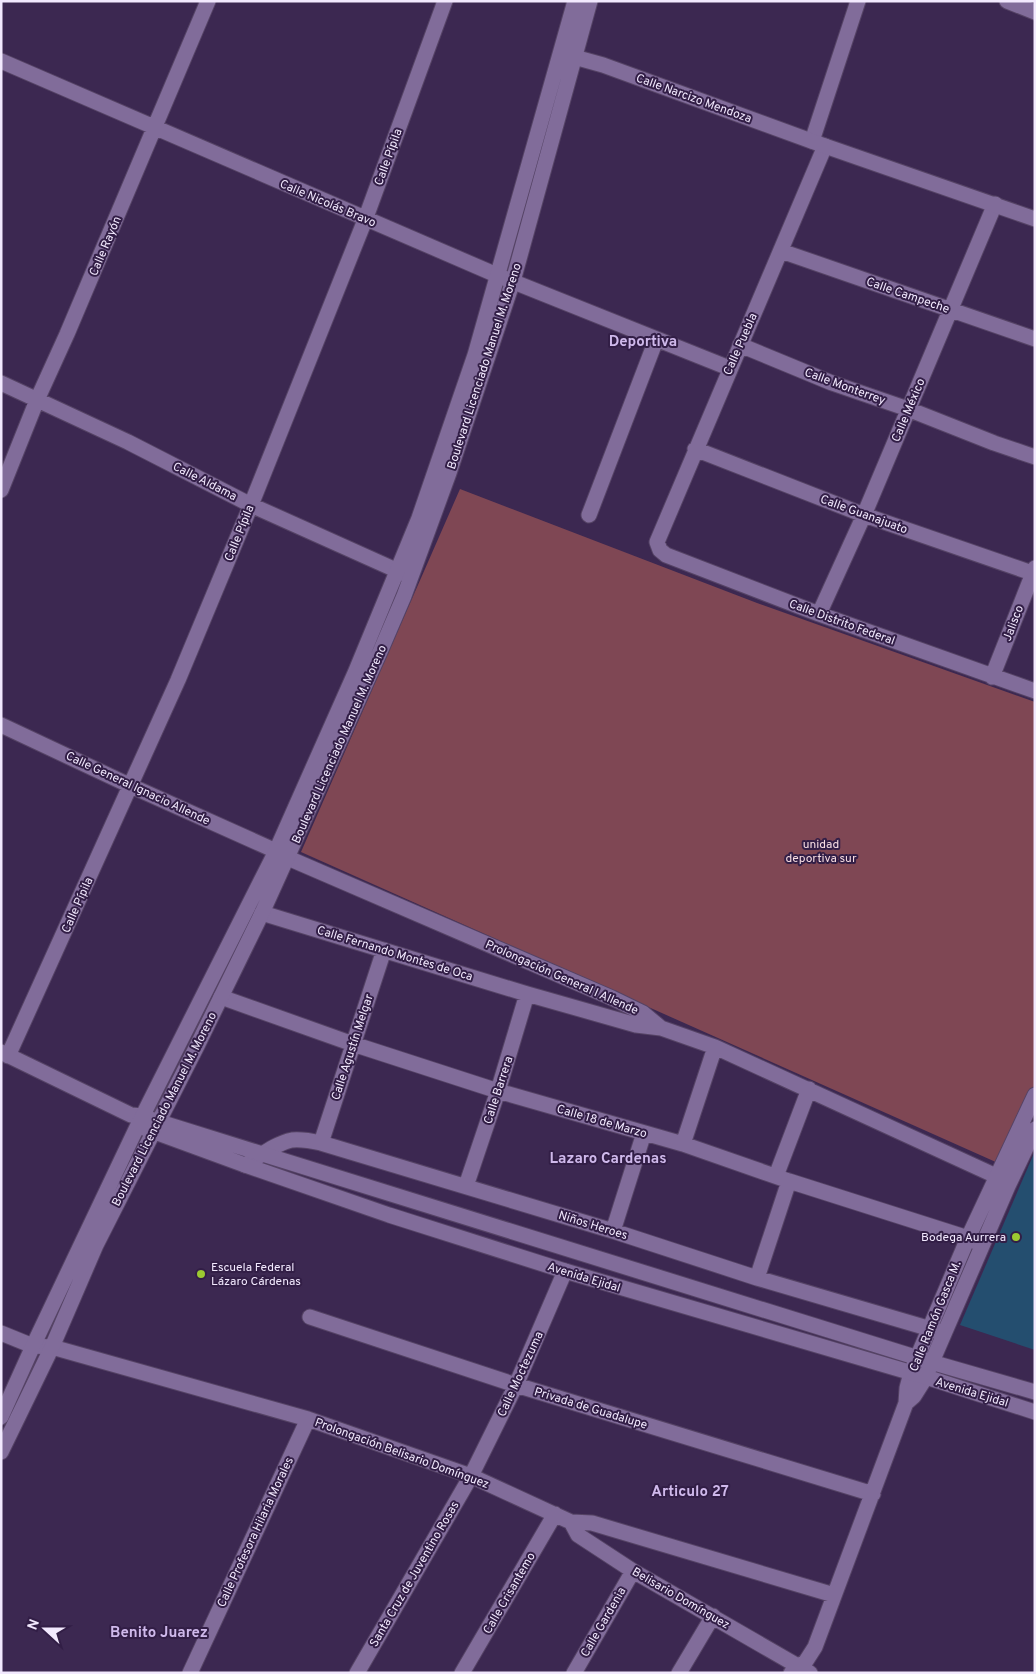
<svg xmlns="http://www.w3.org/2000/svg" width="1036" height="1674" font-family="Overpass,sans-serif">
	<style>
		.green { fill: #7f4754 }
		.building { fill: #244e6f }
		.lines { fill: none; stroke-linecap: round; stroke-linejoin: round }
		.street-casing { stroke: #554365; stroke-width: 17 }
		.secondary-casing { stroke: #554365; stroke-width: 17 }
		.street { stroke: #816c9a; stroke-width: 15 }
		.secondary { stroke: #816c9a; stroke-width: 15 }
		.poi-dot { fill: #9cca31; stroke: #321e46; stroke-width: 2 }
		.labels { text-anchor: middle; stroke-width: 4; stroke-linejoin: round; paint-order: stroke }
		.street-label { font-size: 12px; fill: #f2e9fe; stroke: #321e46 }
		.park-label { font-size: 12px; fill: #f6dce1; stroke: #321e46 }
		.poi-label { font-size: 12px; fill: #f2e9fe; stroke: #321e46; text-anchor: end }
		.quarter-label { font-size: 15px; font-weight: bold; fill: #cfb9eb; stroke: #321e46 }
	</style>
	<rect width="100%" height="100%" fill="#3c2851"/>
	<path class="green" d="M460 489 757 603 1035 702V1087L998 1163 301 852Z"/>
	<path class="building" d="M1035 1151V1350L960 1325Z"/>
	<g class="lines">
		<g class="street-casing">
			<path id="street" d="M1007 1 1035 12
				M1 61 499 276 729 368
				M812 141 858 1
				M825 146 657 542 660 550 666 555 819 614 1035 691
				M781 251 1035 339
				M740 345 832 383 908 409 994 443 1035 457
				M1 383 128 442 251 505 407 575
				M695 449 864 515 1035 574
				M1 490 37 400 67 334 208 1
				M589 515 656 340
				M819 614 864 515 995 204
				M992 677 1035 568
				M1 725 131 786 276 851 288 858 612 998 643 1013 661 1028 715 1047 996 1176 1007 1185
				M262 913 527 994 636 1025 661 1028
				M221 997 353 1044 498 1091 683 1144 789 1181 968 1238 982 1245
				M1 1052 131 1115 143 1116
				M8 1056 178 680 251 505 365 220 445 1
				M321 1143 384 950
				M683 1144 715 1047
				M245 1165C259 1157 276 1143 292 1140 302 1139 312 1141 321 1143L613 1231 757 1278 941 1332
				M776 1176 809 1089
				M466 1186 498 1091 527 994
				M613 1231 644 1133
				M757 1278 789 1181
				M310 1317 516 1385 873 1494
				M1 1333 33 1346 52 1347 308 1419 471 1476 571 1522 592 1523 834 1595
				M906 1403 914 1396 926 1377
				M571 1522 578 1535 633 1571 810 1673
				M190 1673 308 1419
				M357 1673 471 1476 516 1385 565 1271
				M462 1673 555 1514
				M574 1673 633 1571
				M679 1673 713 1616
				M791 1673 806 1661 815 1647 906 1403 907 1388 911 1373"/>
		</g>
		<g class="secondary-casing">
			<path id="secondary" d="M567 55 603 65 825 146 1035 219
				M150 1119 931 1362 1035 1392
				M144 1128 245 1165 389 1215 565 1271 926 1377 1035 1412
				M914 1365 968 1238 1035 1095
				M928 1371 1008 1186 1035 1129
				M1 1417 33 1346 138 1125 276 851 355 673 419 518 475 355 575 1
				M1 1452 52 1347 96 1245 197 1046 262 913 380 652 404 596 449 473 513 281 590 1"/>
		</g>
		<use href="#street" class="street"/>
		<use href="#secondary" class="secondary"/>
	</g>
	<g class="poi-dot">
		<circle cx="1016" cy="1237" r="5"/>
		<circle cx="201" cy="1274" r="5"/>
	</g>
	<g class="labels">
		<g class="street-label">
			<text transform="translate(694 98) rotate(20)" y="4">Calle Narcizo Mendoza</text>
			<text transform="translate(388 157) rotate(-70)" y="4">Calle Pípila</text>
			<text transform="translate(328 203) rotate(23)" y="4">Calle Nicolás Bravo</text>
			<text transform="translate(105 246) rotate(-67)" y="4">Calle Rayón</text>
			<text transform="translate(908 295) rotate(19)" y="4">Calle Campeche</text>
			<text transform="translate(740 344) rotate(-66)" y="4">Calle Puebla</text>
			<text transform="translate(484 366) rotate(-72)" y="4">Boulevard Licenciado Manuel M. Moreno</text>
			<text transform="translate(845 386) rotate(20)" y="4">Calle Monterrey</text>
			<text transform="translate(908 410) rotate(-67)" y="4">Calle México</text>
			<text transform="translate(205 481) rotate(27)" y="4">Calle Aldama</text>
			<text transform="translate(864 514) rotate(20)" y="4">Calle Guanajuato</text>
			<text transform="translate(239 533) rotate(-68)" y="4">Calle Pípila</text>
			<text transform="translate(842 622) rotate(20)" y="4">Calle Distrito Federal</text>
			<text transform="translate(1013 623) rotate(-69)" y="4">Jalisco</text>
			<text transform="translate(339 744) rotate(-66)" y="4">Boulevard Licenciado Manuel M. Moreno</text>
			<text transform="translate(138 788) rotate(25)" y="4">Calle General Ignacio Allende</text>
			<text transform="translate(77 905) rotate(-66)" y="4">Calle Pípila</text>
			<text transform="translate(395 953) rotate(17)" y="4">Calle Fernando Montes de Oca</text>
			<text transform="translate(562 977) rotate(24)" y="4">Prolongación General I Allende</text>
			<text transform="translate(352 1047) rotate(-72)" y="4">Calle Agustín Melgar</text>
			<text transform="translate(498 1090) rotate(-72)" y="4">Calle Barrera</text>
			<text transform="translate(164 1109) rotate(-63)" y="4">Boulevard Licenciado Manuel M. Moreno</text>
			<text transform="translate(602 1121) rotate(16)" y="4">Calle 18 de Marzo</text>
			<text transform="translate(593 1225) rotate(17)" y="4">Niños Heroes</text>
			<text transform="translate(584 1277) rotate(17)" y="4">Avenida Ejidal</text>
			<text transform="translate(935 1316) rotate(-68)" y="4">Calle Ramón Gasca M.</text>
			<text transform="translate(520 1374) rotate(-65)" y="4">Calle Moctezuma</text>
			<text transform="translate(972 1392) rotate(17)" y="4">Avenida Ejidal</text>
			<text transform="translate(591 1408) rotate(17)" y="4">Privada de Guadalupe</text>
			<text transform="translate(402 1453) rotate(20)" y="4">Prolongación Belisario Domínguez</text>
			<text transform="translate(255 1532) rotate(-65)" y="4">Calle Profesora Hilaria Morales</text>
			<text transform="translate(414 1574) rotate(-60)" y="4">Santa Cruz de Juventino Rosas</text>
			<text transform="translate(509 1593) rotate(-60)" y="4">Calle Crisantemo</text>
			<text transform="translate(681 1598) rotate(30)" y="4">Belisario Domínguez</text>
			<text transform="translate(603 1622) rotate(-60)" y="4">Calle Gardenia</text>
		</g>
		<g class="park-label">
			<text x="821" y="848">unidad<tspan x="821" dy="14">deportiva sur</tspan></text>
		</g>
		<g class="poi-label">
			<text x="1006" y="1241">Bodega Aurrera</text>
			<text x="211" y="1271" text-anchor="start">Escuela Federal<tspan x="211" dy="14">Lázaro Cárdenas</tspan></text>
		</g>
		<g class="quarter-label">
			<text x="643" y="346">Deportiva</text>
			<text x="608" y="1163">Lazaro Cardenas</text>
			<text x="690" y="1496">Articulo 27</text>
			<text x="159" y="1637">Benito Juarez</text>
		</g>
	</g>
	<rect width="1036" height="1674" fill="none" stroke="#f2e9fe" stroke-width="5"/>
	<g transform="translate(45 1629) rotate(291)" stroke="#321e46" stroke-width="4" paint-order="stroke">
	<path d="M0-4L9 19L0 12L-9 19Z" fill="#f2e9fe"/>
	<text y="-8" font-size="14" font-weight="bold" text-anchor="middle" fill="#f2e9fe">N</text>
	</g>
</svg>
